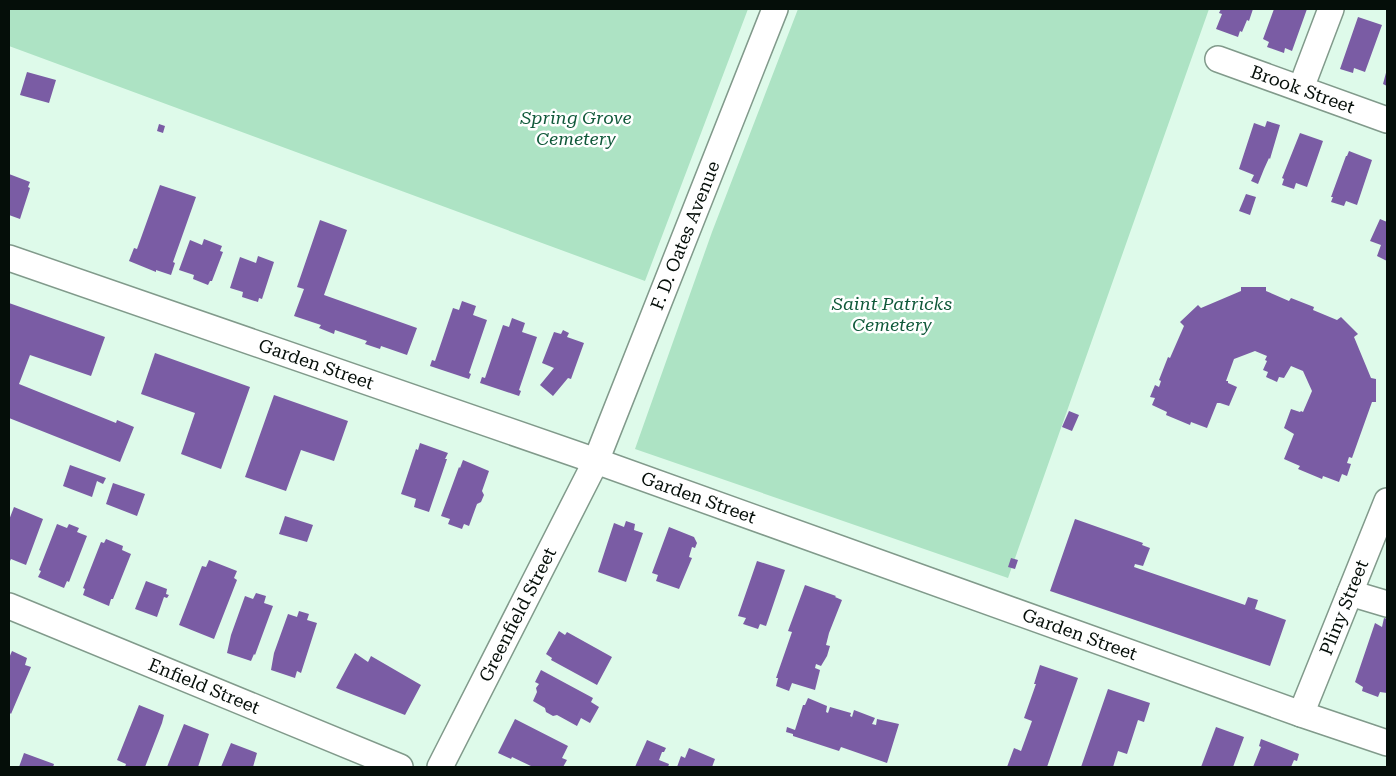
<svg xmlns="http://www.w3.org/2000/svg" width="1396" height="776" font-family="'Roboto Serif',serif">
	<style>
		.green { fill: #ade3c4 }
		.building { fill: #7a5ca4 }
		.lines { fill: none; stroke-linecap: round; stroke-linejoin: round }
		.minor-casing { stroke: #819a8b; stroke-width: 28 }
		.minor { stroke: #fff; stroke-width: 25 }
		.labels { text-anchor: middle; stroke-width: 5; stroke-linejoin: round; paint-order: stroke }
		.street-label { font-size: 18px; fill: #050e09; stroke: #fff }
		.park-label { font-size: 18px; font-style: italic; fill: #10593a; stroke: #fff }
	</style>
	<rect width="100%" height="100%" fill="#defaea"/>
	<path class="green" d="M9 9H748L645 281 9 46Z
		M798 9H1209L1008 578 635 449 712 232Z"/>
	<path class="building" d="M1221 9H1253L1249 21 1247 20 1242 32 1240 31 1238 37 1216 29 1222 14 1219 13Z
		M1274 9H1307L1292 51 1285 48 1284 53 1267 47 1269 42 1263 39Z
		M1358 17 1382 25 1365 72 1354 68 1353 73 1340 69Z
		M1387 69V86L1383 84Z
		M27 72 56 80 49 103 20 95Z
		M1267 121 1280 125 1270 159 1269 158 1264 169 1258 184 1251 181 1254 175 1239 169 1254 123 1265 127Z
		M159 124 165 126 163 133 157 131Z
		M1300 133 1323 141 1307 187 1296 183 1294 189 1282 185 1284 179 1282 178Z
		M1349 151 1372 160 1357 205 1346 201 1344 206 1331 202 1333 197H1331L1346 156H1347Z
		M9 174 30 182 28 187 30 188 20 219 9 215Z
		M160 185 196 197 173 262 175 263 171 275 156 270V272L129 261 134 248 137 249Z
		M1246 194 1256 197 1250 215 1239 211Z
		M1380 219 1387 222V261L1377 256 1381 245 1370 241Z
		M320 220 347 230 324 295 417 328 407 355 381 346 380 349 365 344 367 341 335 330 334 334 319 328 321 325 294 316 304 289 297 287Z
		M204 239 222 246 220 251 223 252 212 281H210L208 285 193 279 194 275 179 270 190 240 202 245Z
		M258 256 274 262 262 299 259 298 258 302 242 297 243 292 230 288 240 257 256 263Z
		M1241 287H1266V291L1289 301 1291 298 1314 307 1313 310 1337 320 1341 317 1358 334 1354 337 1371 378 1376 379V402H1372L1352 458 1349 457 1347 463 1351 464 1347 476 1342 474 1339 482 1323 476 1322 479 1298 469 1300 466 1284 459 1294 434 1284 428 1291 409 1300 412 1301 411 1303 412 1312 391 1303 371 1291 366 1284 378 1279 377 1277 382 1266 377 1268 372 1263 370 1267 361 1265 360 1267 356 1255 351 1234 359 1226 381H1228V383L1237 387 1229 406 1220 403H1217L1207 428 1191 422 1190 425 1166 415 1167 412 1152 405 1155 398 1150 397 1155 385 1159 387 1161 381 1159 380 1168 357 1170 358 1184 326 1180 322 1198 305 1201 308 1241 291Z
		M462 301 476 306 473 315 487 320 469 373 471 374 469 379 430 366 432 360 435 361 453 308 459 310Z
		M9 303 105 337 91 376 30 355 19 384 116 423 117 420 134 427 120 462 9 418Z
		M512 318 525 323 522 332 537 337 519 390 521 391 519 396 480 383 482 377 485 378 503 325 509 327Z
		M563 330 569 333 567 337 584 343 571 379 568 378 553 396 540 385 554 368 542 363 554 332 561 334Z
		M155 353 250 387 221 469 181 454 195 413 141 394Z
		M274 395 348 421 334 461 301 450 286 491 245 477Z
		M1069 411 1079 415 1072 431 1062 427Z
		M420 443 448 453 445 459H447L429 512 414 507 416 499 401 494 416 449 418 450Z
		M463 460 489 471 482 491 484 495 481 502 477 504 469 526 464 524 462 529 448 524 450 519 441 516 459 467 460 468Z
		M70 465 106 478 103 484 97 481 92 497 63 486Z
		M113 483 145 494 137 516 106 504Z
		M14 507 43 519 26 565 11 559 9 563V520Z
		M285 516 313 525 307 542 279 534Z
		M1075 519 1143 543 1142 545 1150 548 1143 566 1135 564 1134 567 1245 605 1248 597 1258 600 1255 609 1286 620 1270 666 1050 591Z
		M626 521 635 524 634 530 643 533 626 582 598 572 614 523 624 527Z
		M57 524 67 528 69 524 79 528 77 532 87 536 69 582 67 581 64 588 38 577 41 571 39 570Z
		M669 527 694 537 697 543 695 548 692 547 689 557 692 558 679 589 656 581 658 575 652 573Z
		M106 539 123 546 122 550 131 554 113 599H111L109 606 83 595 85 589 83 588 101 542 104 543Z
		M1011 558 1018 560 1015 569 1008 567Z
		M209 560 237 571 234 578 237 580 214 639 179 625 202 566 206 567Z
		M757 561 785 570 766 626 760 624 758 629 743 624 746 618 738 616Z
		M146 581 167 589 166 594 169 595 167 598 164 597 157 617 135 609Z
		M805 585 836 596 835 597 842 600 829 633 826 645 830 646 827 656 821 666 816 664 815 668 820 670 815 690 792 683 789 691 776 686 778 678H776L792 632 788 631Z
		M256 593 266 596 264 603 273 606 255 655 254 654 251 661 227 653 231 635 245 596 253 599Z
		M299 611 309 614 307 620 317 623 301 673 297 671 295 678 271 670 274 653 288 614 297 617Z
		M1384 618 1387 619V693L1380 692 1378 697 1362 691 1363 687 1355 682 1375 623 1382 627Z
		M559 631 565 635 567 632 612 657 597 685 551 660 552 658 546 654Z
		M12 651 27 658 25 665 31 667 11 714 9 712V658Z
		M355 653 368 662 371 656 421 685 405 715 336 688Z
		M1040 665 1078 678 1047 767H1007L1014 748 1021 751 1032 721 1024 718 1036 684H1034Z
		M541 670 593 698 591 702 599 707 590 723 581 718 577 726 557 715 553 716 546 712 545 708 533 701 537 692 536 688 539 684 535 682Z
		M1108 689 1150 703 1144 722 1138 720 1127 754 1118 751 1113 767H1081Z
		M808 698 827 706 826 712 828 713 830 707 851 713 850 716 852 717 854 710 875 718 872 724 876 725 877 719 899 724 887 763 841 747 839 751 793 736V734L786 732 787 727 795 730 803 705H805Z
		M139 705 164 715 162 723 145 767H125L126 764 117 760Z
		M515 719 568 746 562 758 567 760 563 767H533L512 757 511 759 498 753Z
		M184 724 209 734 198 767H167Z
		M1216 727 1244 737 1233 767H1201Z
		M1261 739 1299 754 1297 761 1294 760 1291 767H1253L1261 747 1259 746Z
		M647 740 666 748 664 752H662L659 760 669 764 668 767H635Z
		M231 743 257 753 253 767H221Z
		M689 748 715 759 712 767H677L681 756 685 758Z
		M24 753 54 764 53 767H19Z"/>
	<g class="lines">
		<g class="minor-casing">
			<g id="minor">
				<path id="s1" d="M1218 59 1387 120"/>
				<path d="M1301 88 1331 9"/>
				<path id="s2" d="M9 258 596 461 1301 714 1387 743"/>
				<path d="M1350 593 1387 604"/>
				<path id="s3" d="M9 606 400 767"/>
				<path id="s4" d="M1301 714 1387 501"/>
				<path id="s5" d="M440 767 596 461 775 9"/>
			</g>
		</g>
		<use href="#minor" class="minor"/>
	</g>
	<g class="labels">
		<g class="street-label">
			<text dy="6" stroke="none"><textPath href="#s1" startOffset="90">Brook Street</textPath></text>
			<text dy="6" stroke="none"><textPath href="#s5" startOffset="586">F. D. Oates Avenue</textPath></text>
			<text dy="6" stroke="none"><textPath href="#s2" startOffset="325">Garden Street</textPath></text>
			<text dy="6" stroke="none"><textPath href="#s2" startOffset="730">Garden Street</textPath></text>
			<text dy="6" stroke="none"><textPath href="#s4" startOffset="115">Pliny Street</textPath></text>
			<text dy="6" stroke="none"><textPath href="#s5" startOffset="171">Greenfield Street</textPath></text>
			<text dy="6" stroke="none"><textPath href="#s2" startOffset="1135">Garden Street</textPath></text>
			<text dy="6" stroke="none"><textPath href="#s3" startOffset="211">Enfield Street</textPath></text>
		</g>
		<g class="park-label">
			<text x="576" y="124">Spring Grove<tspan x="576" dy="21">Cemetery</tspan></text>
			<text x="892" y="310">Saint Patricks<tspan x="892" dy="21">Cemetery</tspan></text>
		</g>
	</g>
	<rect width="1396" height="776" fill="none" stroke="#050e09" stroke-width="20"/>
</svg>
